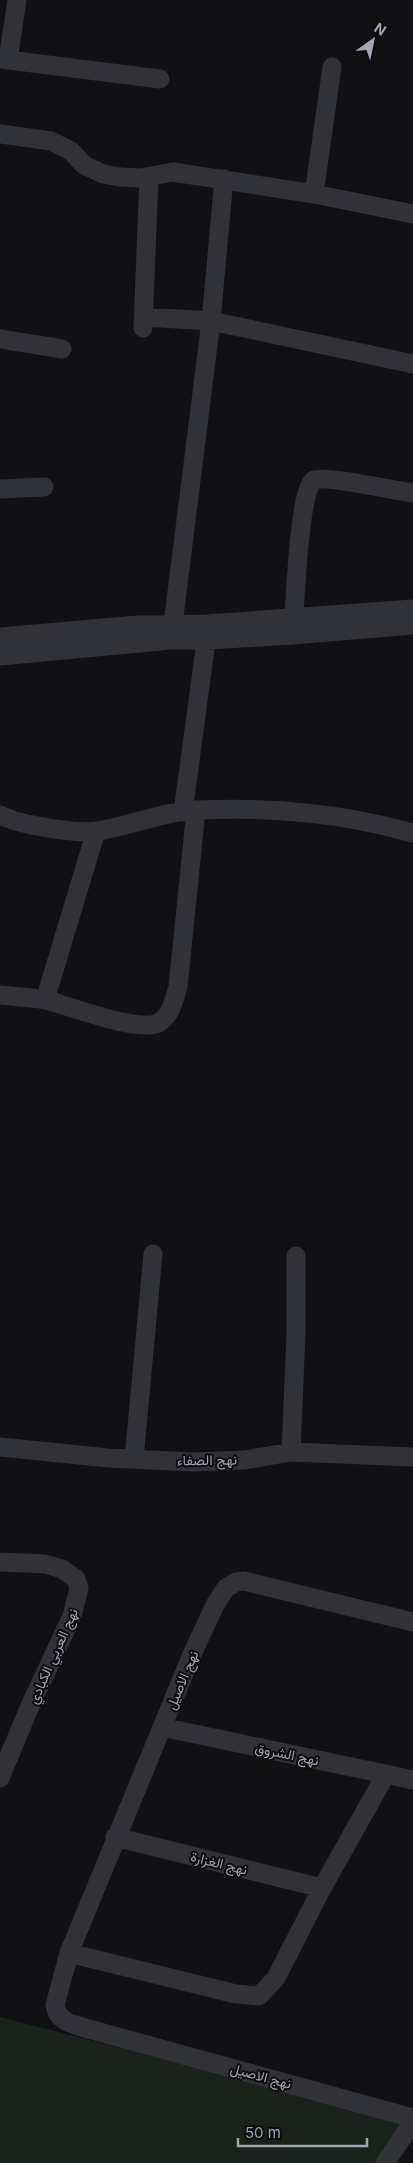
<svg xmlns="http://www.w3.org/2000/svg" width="413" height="2163" font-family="Inter,Vazirmatn,sans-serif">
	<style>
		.green { fill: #1a221c }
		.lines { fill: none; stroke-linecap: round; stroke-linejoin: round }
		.minor { stroke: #313238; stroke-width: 19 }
		.labels { text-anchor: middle; stroke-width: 4; stroke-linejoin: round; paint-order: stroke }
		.street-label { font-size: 14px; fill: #a0a5b5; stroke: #0c0b0d }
	</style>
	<rect width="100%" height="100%" fill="#111012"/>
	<path class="green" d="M0 2017 408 2122 379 2163H0Z"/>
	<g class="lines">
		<path class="minor" d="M0 59 160 79
			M8 60 17 0
			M0 134 51 141 71 151 84 165 103 174 120 177 140 178 173 172 314 194 413 214
			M314 194 332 67
			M144 317 211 321 413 364
			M143 328 149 177
			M0 339 62 349
			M0 489 44 487
			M293 630C295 608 299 487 314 480 326 475 396 491 413 493
			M0 637 138 625 208 624 413 609
			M171 640 211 321 224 179
			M0 656 171 640H207L292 635 413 625
			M183 812 208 627
			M0 815C20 825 75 834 97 831 131 826 164 811 198 810 273 807 340 813 413 833
			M0 995C15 997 31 997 46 1000 70 1006 139 1033 158 1023 171 1016 174 1000 178 987L196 810
			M45 1000 96 831
			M0 1447 108 1458 193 1462 245 1460 291 1452 413 1457
			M291 1452 296 1333V1256
			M134 1459 153 1254
			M0 1562 45 1564 62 1569 76 1579 79 1588 72 1616 30 1706 0 1778
			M413 1622 244 1581 236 1582 226 1588 215 1605 193 1652 69 1953 55 2005C57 2021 72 2024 85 2028L413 2118
			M162 1727 413 1780
			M115 1837 322 1888
			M69 1953 236 1994 259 1996 276 1978 322 1888 386 1774
			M385 2163 413 2122"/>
	</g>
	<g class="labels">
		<g class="street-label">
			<text transform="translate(207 1460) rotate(-1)" y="5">نهج الصفاء</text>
			<text transform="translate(53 1656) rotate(-66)" y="5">نهج العربي الكبادي</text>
			<text transform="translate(182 1680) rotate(-67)" y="5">نهج الاصيل</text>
			<text transform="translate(287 1754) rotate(12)" y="5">نهج الشروق</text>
			<text transform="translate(219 1863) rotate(14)" y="5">نهج الغزارة</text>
			<text transform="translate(261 2076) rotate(15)" y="5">نهج الاصيل</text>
		</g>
	</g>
	<g transform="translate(373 40) rotate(33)" stroke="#0c0b0d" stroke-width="4" paint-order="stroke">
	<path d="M0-4L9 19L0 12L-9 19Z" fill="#a0a5b5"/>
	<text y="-8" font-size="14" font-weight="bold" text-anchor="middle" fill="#a0a5b5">N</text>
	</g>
	<path d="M238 2138v8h129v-8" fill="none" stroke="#a0a5b5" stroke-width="2.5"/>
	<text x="245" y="2138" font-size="15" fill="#a0a5b5" stroke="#0c0b0d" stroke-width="4" paint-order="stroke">50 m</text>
</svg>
